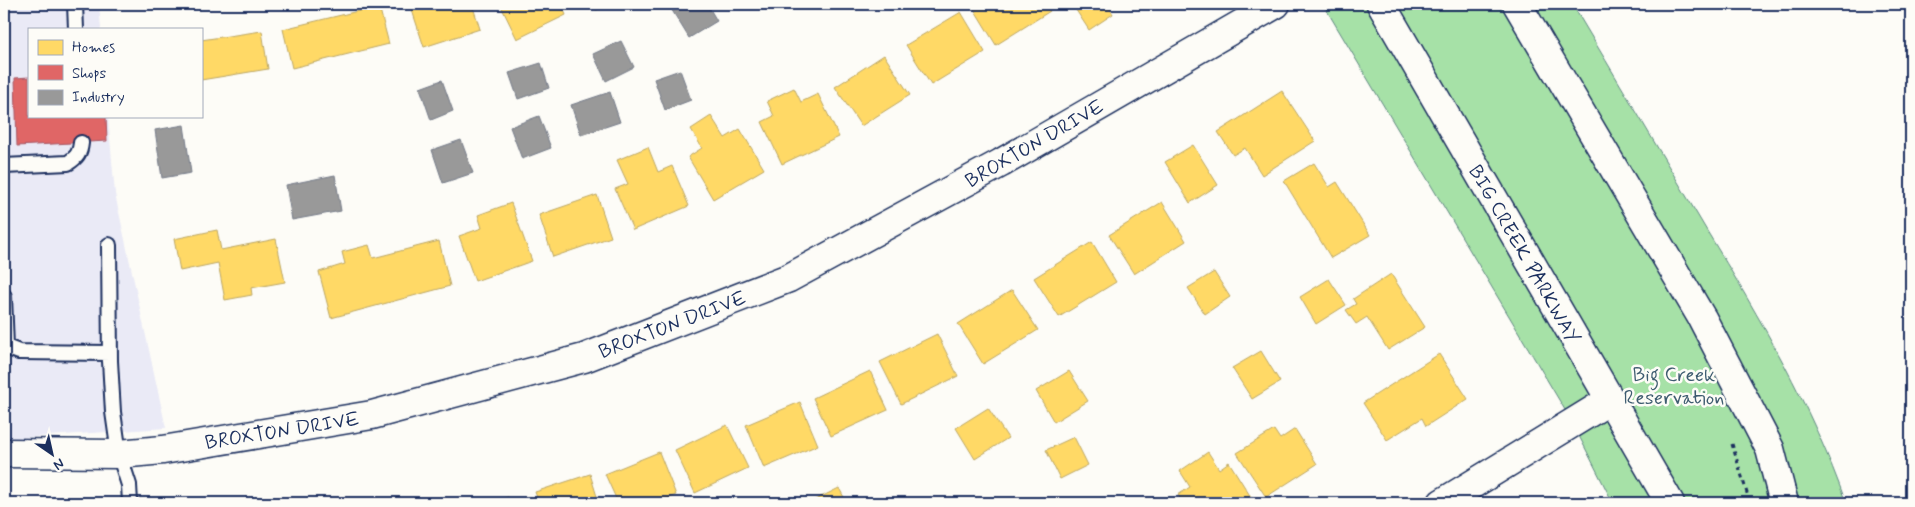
<svg xmlns="http://www.w3.org/2000/svg" width="1915" height="507" font-family="Mynerve,sans-serif">
	<style>
		.built { fill: #eaeaf6 }
		.green { fill: #a6e1a7; stroke: #608882 }
		.homes { fill: #ffd966; stroke: #bba664 }
		.shops { fill: #e06666; stroke: #a55664 }
		.industry { fill: #999; stroke: #737987 }
		.lines { fill: none; stroke-linecap: round; stroke-linejoin: round }
		.service-casing { stroke: #1b2f5e; stroke-width: 18 }
		.minor-casing { stroke: #1b2f5e; stroke-width: 31 }
		.tertiary-casing { stroke: #1b2f5e; stroke-width: 31 }
		.path { stroke: #1b2f5e; stroke-width: 3; stroke-dasharray: 4 4; stroke-linecap: butt }
		.service { stroke: #fdfcf7; stroke-width: 14 }
		.minor { stroke: #fdfcf7; stroke-width: 28 }
		.tertiary { stroke: #fdfcf7; stroke-width: 28 }
		.labels { text-anchor: middle; stroke-width: 5; stroke-linejoin: round; paint-order: stroke }
		.street-label { font-size: 20px; fill: #1b2f5e; stroke: #fdfcf7 }
		.park-label { font-size: 20px; fill: #3e5c70; stroke: #fdfcf7 }
	</style>
	<rect width="100%" height="100%" fill="#fdfcf7"/>
	<filter id="ink" filterUnits="userSpaceOnUse"><feTurbulence type="fractalNoise" baseFrequency=".02" numOctaves="2"/><feDisplacementMap in="SourceGraphic" scale="10" xChannelSelector="R" yChannelSelector="G"/><feConvolveMatrix kernelMatrix="1 2 1 2 8 2 1 2 1" color-interpolation-filters="sRGB"/></filter>
	<g filter="url(#ink)">
		<path class="built" d="M4 4H99L101 29H29V116H108L115 194 166 428 4 439Z"/>
		<path class="green" d="M1323 4H1572C1617 79 1662 155 1707 231 1760 318 1812 407 1846 503H1613L1571 420Z"/>
		<path class="homes" d="M410 4H472L480 29 424 47Z
			M500 4H561L566 15 517 39Z
			M593 4H610L596 10Z
			M971 4H1046L1050 11 996 45Z
			M1072 4H1107L1113 14 1089 30Z
			M379 6 389 44 292 68 283 29Z
			M961 12 985 52 931 85 906 45Z
			M262 31 268 69 201 80V40Z
			M884 55 910 95 861 126 835 87Z
			M794 88 801 102 818 94 839 137 782 164 762 122 774 116 767 101Z
			M1282 91 1315 141 1262 175 1245 148 1233 155 1218 132Z
			M711 116 725 138 740 129 764 169 713 199 688 157 702 148 691 129Z
			M1193 145 1218 185 1190 203 1165 162Z
			M648 147 658 172 672 166 689 206 633 230 615 189 628 184 617 160Z
			M1314 163 1329 187 1337 182 1370 235 1331 258 1284 181Z
			M597 195 611 237 553 257 539 215Z
			M1162 202 1186 241 1134 274 1109 235Z
			M511 203 532 261 475 281 459 236 482 228 478 215Z
			M217 230 221 250 276 239 285 282 251 288 252 295 225 300 218 263 180 271 174 239Z
			M439 241 450 286 331 318 319 272 345 264 342 252 369 245 373 258Z
			M1092 242 1116 282 1059 317 1034 278Z
			M1214 272 1230 297 1205 314 1188 288Z
			M1391 274 1425 327 1388 350 1367 317 1356 324 1346 310 1356 304 1353 299Z
			M1329 279 1346 305 1316 324 1300 297Z
			M1012 290 1038 330 983 364 958 324Z
			M937 334 958 376 901 404 880 362Z
			M1261 351 1280 382 1252 399 1232 368Z
			M1439 354 1468 399 1426 426 1422 418 1387 440 1363 403Z
			M870 371 888 410 831 436 813 398Z
			M1069 371 1088 401 1054 422 1036 391Z
			M800 402 818 445 764 468 746 425Z
			M988 408 1008 438 975 459 956 428Z
			M727 425 748 468 695 493 675 450Z
			M1295 429 1317 464 1266 497 1237 453 1274 430 1280 439Z
			M1074 437 1088 465 1060 479 1046 450Z
			M659 452 676 495 656 503H618L605 474Z
			M1208 452 1219 469 1229 462 1254 502 1183 503 1178 495 1190 487 1180 471Z
			M590 474 599 503H539L535 492Z
			M839 488 847 503H811V502Z
			M508 497 510 503H491Z"/>
		<path class="shops" d="M5 50 8 108 4 109V51Z
			M29 77V116H106L107 141 17 146 15 78Z"/>
		<path class="industry" d="M676 4H707L717 21 689 38 670 7Z
			M621 41 634 67 606 81 593 54Z
			M541 63 549 88 518 99 509 73Z
			M680 70 691 100 665 110 654 79Z
			M442 80 453 111 431 120 420 88Z
			M610 92 620 122 581 135 571 105Z
			M539 116 551 148 522 159 510 127Z
			M184 125 191 173 162 178 155 130Z
			M461 140 473 173 443 183 432 150Z
			M335 175 341 211 292 220 286 185Z"/>
		<g class="lines">
			<g class="service-casing">
				<path id="service" d="M75 4 76 29
					M4 166 68 163C77 157 80 153 81 143
					M109 245 110 361 113 412 119 454 129 485 130 503
					M4 296 6 347 19 352 110 353"/>
			</g>
			<g class="minor-casing">
				<path id="minor" d="M4 453 119 454 163 450 372 415 584 358 789 278 1001 163 1276 4
					M1442 503 1610 400"/>
			</g>
			<g class="tertiary-casing">
				<path id="tertiary" d="M1381 4 1670 503
					M1517 4 1702 318 1770 449 1784 503"/>
			</g>
			<path class="path" d="M1732 444 1750 503"/>
			<use href="#service" class="service"/>
			<use href="#minor" class="minor"/>
			<use href="#tertiary" class="tertiary"/>
		</g>
	</g>
	<g class="labels">
		<g class="street-label">
			<text transform="translate(1034 143) rotate(-30)" y="7">BROXTON DRIVE</text>
			<text transform="translate(1525 254) rotate(60)" y="7">BIG CREEK PARKWAY</text>
			<text transform="translate(672 324) rotate(-21)" y="7">BROXTON DRIVE</text>
			<text transform="translate(282 430) rotate(-9)" y="7">BROXTON DRIVE</text>
		</g>
		<g class="park-label">
			<text x="1674" y="381">Big Creek<tspan x="1674" dy="23">Reservation</tspan></text>
		</g>
	</g>
	<rect width="1915" height="507" fill="none" stroke="#fdfcf7" stroke-width="20"/>
	<rect x="10" y="10" width="1895" height="487" fill="none" stroke="#1b2f5e" stroke-width="2" filter="url(#ink)"/>
	<rect x="28" y="28" width="175" height="90" fill="#fdfcf7" stroke="#a3aaba"/>
	<rect x="38" y="40" width="25" height="15" fill="#ffd966" stroke="#a3aaba"/>
	<text x="72" y="52" font-size="15" fill="#1b2f5e">Homes</text>
	<rect x="38" y="65" width="25" height="15" fill="#e06666" stroke="#a3aaba"/>
	<text x="72" y="78" font-size="15" fill="#1b2f5e">Shops</text>
	<rect x="38" y="90" width="25" height="15" fill="#999999" stroke="#a3aaba"/>
	<text x="72" y="102" font-size="15" fill="#1b2f5e">Industry</text>
	<g transform="translate(52 454) rotate(146)" stroke="#fdfcf7" stroke-width="4" paint-order="stroke">
	<path d="M0-4L9 19L0 12L-9 19Z" fill="#1b2f5e"/>
	<text y="-8" font-size="14" font-weight="bold" text-anchor="middle" fill="#1b2f5e">N</text>
	</g>
</svg>
